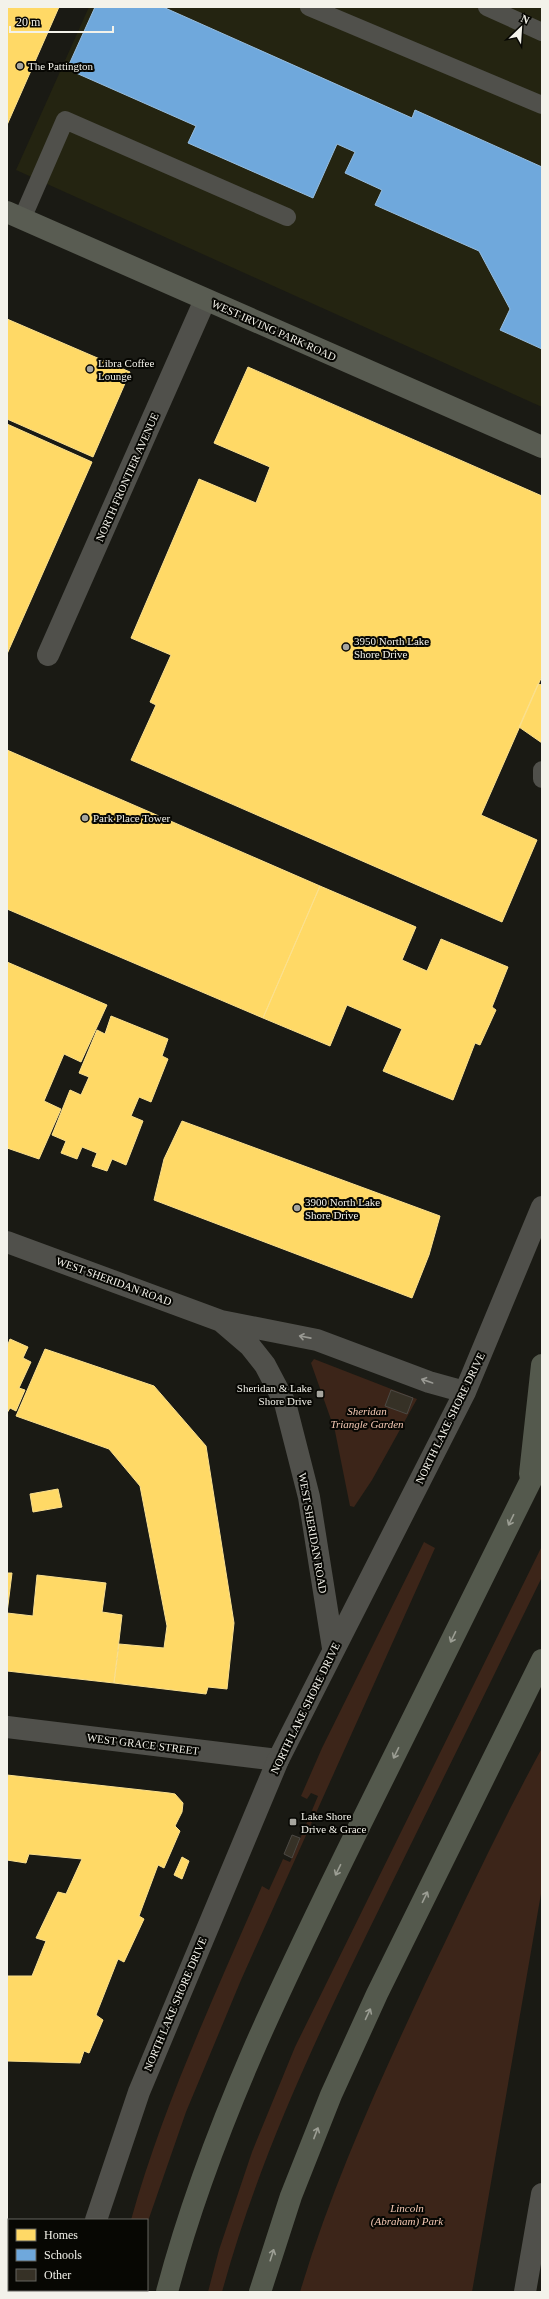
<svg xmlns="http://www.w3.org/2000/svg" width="549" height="2299" font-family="'Times New Roman',serif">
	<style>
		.built { fill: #242411 }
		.green { fill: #3c2519 }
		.homes { fill: #ffd966; stroke: #fbe08e }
		.schools { fill: #6fa8dc; stroke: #97bee0 }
		.building { fill: #363126; stroke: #4c4944 }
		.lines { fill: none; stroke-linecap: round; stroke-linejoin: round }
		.lane { stroke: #50504b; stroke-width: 18 }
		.street { stroke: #50504b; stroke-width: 22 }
		.secondary { stroke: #50504b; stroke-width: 22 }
		.primary { stroke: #595c52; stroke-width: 22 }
		.highway { stroke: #54594d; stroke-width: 22 }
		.oneway { stroke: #999993 }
		.oneway2 { stroke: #9c9e94 }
		.poi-dot { fill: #a7a69f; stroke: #070703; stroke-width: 1.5 }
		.labels { text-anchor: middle; stroke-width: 4; stroke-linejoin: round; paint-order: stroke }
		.poi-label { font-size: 11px; fill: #f3f2ea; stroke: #070703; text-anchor: start }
		.street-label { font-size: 11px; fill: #f3f2ea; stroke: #070703 }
		.park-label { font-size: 11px; font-style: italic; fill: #f6c9b4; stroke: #070703 }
	</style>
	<rect width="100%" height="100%" fill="#1a1a14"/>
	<path class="built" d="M89 7H542V407L16 170Z"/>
	<path class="green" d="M314 1359 417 1399 372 1480 354 1507 350 1506 335 1431 311 1363Z
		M424 1542 435 1548 241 1980 186 2112 147 2224V2220H131C163 2105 215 1995 262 1886L269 1890 283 1859 290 1862 292 1858 318 1796 311 1793 307 1799 301 1796 322 1748Z
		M542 1546V1577C490 1683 438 1789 386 1895 322 2025 260 2153 222 2292H208L219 2250 252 2152 295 2047Z
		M542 1748V1888L472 2292H300C332 2185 378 2085 425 1984 463 1905 500 1825 542 1748Z"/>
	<path class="homes" d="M7 7H59L7 125Z
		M7 319 130 372 93 457 7 419Z
		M248 367 542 496V676L481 815 537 840 502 922 131 760 156 705 150 702 171 655 131 638 199 479 256 503 270 467 214 443Z
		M7 424 92 462 7 654Z
		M538 684 542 685V743L519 727Z
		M7 750 320 886 263 1018 7 909Z
		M320 886 416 927 402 960 427 971 441 939 508 967 492 1007 496 1010 480 1045 475 1043 453 1100 383 1071 402 1029 347 1005 330 1046 263 1018Z
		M7 962 107 1005 81 1062 64 1054 44 1101 61 1109 39 1159 7 1148Z
		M111 1016 168 1039 162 1056 168 1059 151 1102 139 1097 131 1116 143 1121 126 1165 112 1159 107 1171 92 1166 97 1153 82 1147 77 1159 61 1153 66 1141 52 1135 70 1090 81 1095 89 1077 79 1073 97 1030 105 1034Z
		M182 1121 440 1216 429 1255 412 1298 154 1200 164 1159Z
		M10 1339 28 1347 23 1358 31 1362 19 1388 25 1390 16 1411 10 1408 7 1413V1347Z
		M45 1349 154 1386 206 1446 234 1623 227 1689 208 1687 206 1694 114 1683 119 1644 164 1648 167 1626 140 1486 109 1449 16 1416Z
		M58 1489 62 1507 33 1512 30 1494Z
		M7 1573H12L7 1613Z
		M37 1575 106 1583 102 1612 122 1615 114 1683 7 1671V1613L33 1616Z
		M7 1775 169 1793 175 1794 183 1803 182 1812 175 1826 180 1831 164 1868 158 1865 139 1916 144 1919 124 1962 118 1959 96 2015 103 2020 89 2053 84 2051 80 2063 7 2061V1976H32L46 1941 36 1938 58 1892 66 1894 82 1859 29 1854 26 1863 7 1860Z
		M182 1857 189 1861 182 1879 174 1875Z"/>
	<path class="schools" d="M95 7H163L412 118 415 110 542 167V349L500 330 510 309 479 251 375 205 382 190 345 173 355 152 337 144 313 198 188 143 196 126 67 69Z"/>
	<path class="building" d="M391 1390 413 1398 407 1414 385 1406Z
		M292 1835 300 1838 292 1858 284 1854Z"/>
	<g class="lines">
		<path class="lane" d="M309 7 542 105
			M487 7 542 32
			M22 219 65 120 287 217
			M542 770V779"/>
		<path class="street" d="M48 655 205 300
			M7 1727 278 1760
			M525 2292 542 2194"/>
		<path class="secondary" d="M7 1242 221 1321 317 1340 429 1382 465 1392
			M222 1322 250 1346 265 1365 285 1403 309 1497 333 1648
			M96 2220 139 2092 278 1760 465 1392 542 1207
			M77 2292V2290"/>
		<path class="primary" d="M7 212 542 447"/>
		<path class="highway" d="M530 1474 542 1365
			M167 2292C210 2129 286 1975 360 1825 421 1703 481 1580 542 1458
			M260 2292 291 2196 331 2095 377 1994 542 1660"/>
	</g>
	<defs><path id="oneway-shaft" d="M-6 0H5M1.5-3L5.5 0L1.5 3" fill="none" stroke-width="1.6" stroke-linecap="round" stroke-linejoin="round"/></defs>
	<g class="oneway">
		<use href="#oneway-shaft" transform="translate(305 1337) rotate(-169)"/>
		<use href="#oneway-shaft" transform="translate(427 1381) rotate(-161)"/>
	</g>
	<g class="oneway2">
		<use href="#oneway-shaft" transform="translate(511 1520) rotate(116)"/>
		<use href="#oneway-shaft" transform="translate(453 1637) rotate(116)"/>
		<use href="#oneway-shaft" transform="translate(396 1753) rotate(116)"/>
		<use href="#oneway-shaft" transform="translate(338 1870) rotate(116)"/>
		<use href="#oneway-shaft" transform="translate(425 1897) rotate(-64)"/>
		<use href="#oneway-shaft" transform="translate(368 2014) rotate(-65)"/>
		<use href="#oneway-shaft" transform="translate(316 2133) rotate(-69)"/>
		<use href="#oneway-shaft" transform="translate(272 2255) rotate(-72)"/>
	</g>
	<g class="poi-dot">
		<circle cx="20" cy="66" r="4"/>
		<circle cx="90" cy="369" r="4"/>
		<circle cx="346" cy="647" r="4"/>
		<circle cx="85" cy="818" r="4"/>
		<circle cx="297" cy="1208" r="4"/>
		<rect x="316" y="1390" width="8" height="8" rx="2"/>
		<rect x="289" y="1818" width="8" height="8" rx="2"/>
	</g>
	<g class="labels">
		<g class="poi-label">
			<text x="28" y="70">The Pattington</text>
			<text x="98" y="367">Libra Coffee<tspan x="98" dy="13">Lounge</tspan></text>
			<text x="354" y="645">3950 North Lake<tspan x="354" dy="13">Shore Drive</tspan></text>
			<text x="93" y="822">Park Place Tower</text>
			<text x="305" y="1206">3900 North Lake<tspan x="305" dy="13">Shore Drive</tspan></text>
			<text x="312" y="1392" text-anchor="end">Sheridan &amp; Lake<tspan x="312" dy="13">Shore Drive</tspan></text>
			<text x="301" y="1820">Lake Shore<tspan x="301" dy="13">Drive &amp; Grace</tspan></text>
		</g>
		<g class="street-label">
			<text transform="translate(274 330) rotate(24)" y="4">WEST IRVING PARK ROAD</text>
			<text transform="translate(127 477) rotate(-66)" y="4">NORTH FRONTIER AVENUE</text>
			<text transform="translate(114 1281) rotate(20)" y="4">WEST SHERIDAN ROAD</text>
			<text transform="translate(450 1418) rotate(-64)" y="4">NORTH LAKE SHORE DRIVE</text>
			<text transform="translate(313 1533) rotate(80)" y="4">WEST SHERIDAN ROAD</text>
			<text transform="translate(305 1708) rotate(-64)" y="4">NORTH LAKE SHORE DRIVE</text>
			<text transform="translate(143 1744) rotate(7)" y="4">WEST GRACE STREET</text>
			<text transform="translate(175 2004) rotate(-67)" y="4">NORTH LAKE SHORE DRIVE</text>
		</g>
		<g class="park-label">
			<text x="367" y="1415">Sheridan<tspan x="367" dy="13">Triangle Garden</tspan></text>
			<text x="407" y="2212">Lincoln<tspan x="407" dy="13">(Abraham) Park</tspan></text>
		</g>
	</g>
	<rect width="549" height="2299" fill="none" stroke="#f3f2ea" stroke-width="16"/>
	<rect x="8" y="2219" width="140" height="72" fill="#070703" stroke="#65655f"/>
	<rect x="16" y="2229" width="20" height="12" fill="#ffd966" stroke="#65655f"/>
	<text x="44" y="2239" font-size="12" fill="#f3f2ea">Homes</text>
	<rect x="16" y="2249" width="20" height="12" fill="#6fa8dc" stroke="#65655f"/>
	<text x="44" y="2259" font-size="12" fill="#f3f2ea">Schools</text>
	<rect x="16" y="2269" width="20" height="12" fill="#363126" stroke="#65655f"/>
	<text x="44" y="2279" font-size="12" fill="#f3f2ea">Other</text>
	<g transform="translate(521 28) rotate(25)" stroke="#070703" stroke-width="3" paint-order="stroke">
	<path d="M0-3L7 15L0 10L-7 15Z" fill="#f3f2ea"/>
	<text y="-6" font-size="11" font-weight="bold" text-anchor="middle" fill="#f3f2ea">N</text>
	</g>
	<path d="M10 26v6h103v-6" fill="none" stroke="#f3f2ea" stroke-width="2"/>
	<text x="16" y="26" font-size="12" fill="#f3f2ea" stroke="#070703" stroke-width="3" paint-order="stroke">20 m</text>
</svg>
